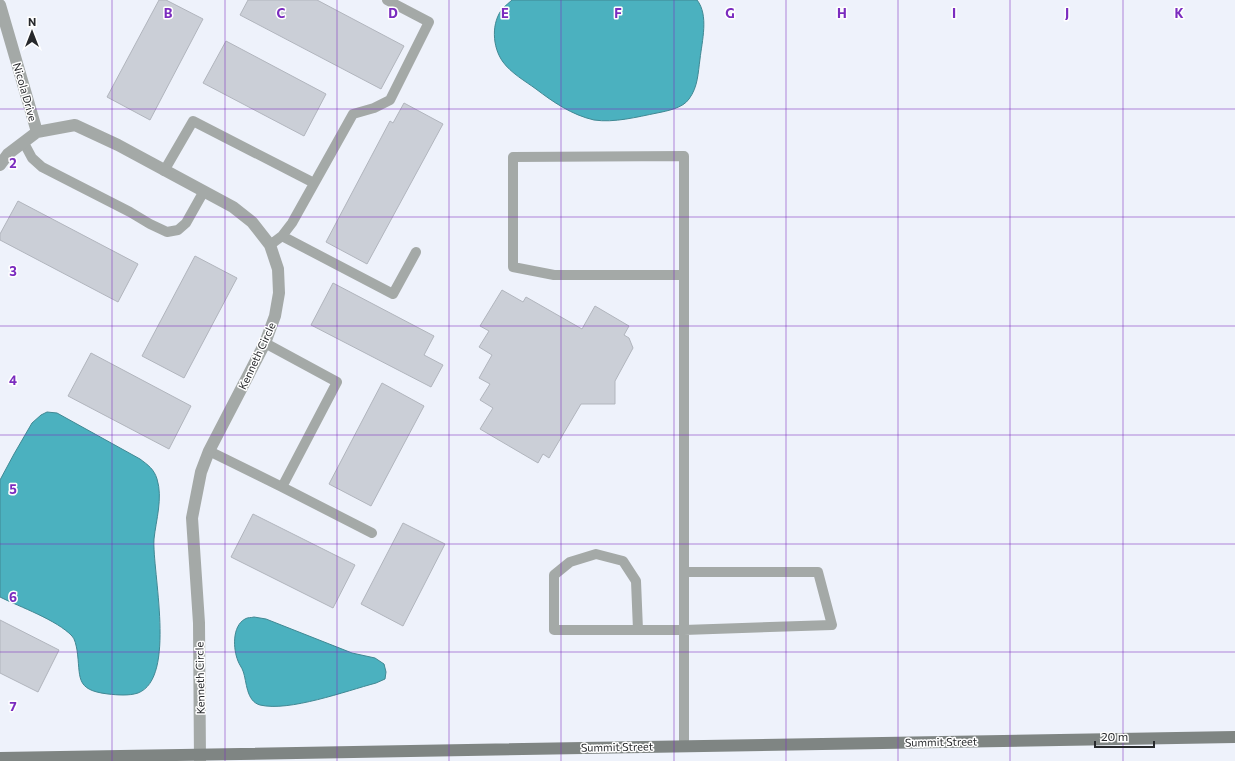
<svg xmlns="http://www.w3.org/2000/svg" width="1235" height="761" font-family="Commissioner,sans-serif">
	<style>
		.water { fill: #4bb1bf; stroke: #408893 }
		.building { fill: #cbcfd7; stroke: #b1b5bd }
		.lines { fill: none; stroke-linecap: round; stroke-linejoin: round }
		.lane { stroke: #a4a9a7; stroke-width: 10 }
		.street { stroke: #a4a9a7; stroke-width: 12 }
		.secondary { stroke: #7f8583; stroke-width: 12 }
		.grid { fill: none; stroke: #7b2cbf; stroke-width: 1; stroke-opacity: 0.55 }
		.labels { text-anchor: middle; stroke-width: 3; stroke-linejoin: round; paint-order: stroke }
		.street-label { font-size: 11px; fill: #27292c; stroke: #fff }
		.grid-label { font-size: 13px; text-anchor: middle; font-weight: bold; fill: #7b2cbf; stroke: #fff; stroke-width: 3; stroke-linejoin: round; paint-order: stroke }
	</style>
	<rect width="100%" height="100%" fill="#eef2fb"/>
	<path class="water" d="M512 0H697C709 15 702 41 700 59 698 73 698 87 689 99 683 108 667 111 657 113 637 117 614 123 594 120 572 115 553 102 536 89 525 81 511 73 503 62 492 47 491 22 503 8 506 5 509 3 512 0Z
		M47 412 57 413 140 459C148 465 154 469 157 479 163 498 156 520 154 539 152 571 177 678 138 693 129 696 117 695 108 694 74 690 81 677 77 650 76 645 75 639 72 636 57 620 20 607 0 597V480L14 454 32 423 41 415Z
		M254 617 266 619 352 653 375 658 384 664 386 672 385 679 376 683C346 691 289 712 260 705 246 701 247 682 243 671 242 668 239 664 238 661 233 649 232 626 245 619 248 617 251 618 254 617Z"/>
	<path class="building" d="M159 0H166L203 19 150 120 107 97Z
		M248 0H317L404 46 381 89 240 15Z
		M226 41 326 94 304 136 203 83Z
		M404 103 443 124 367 264 326 242 390 121 393 123Z
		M18 201 138 264 118 302 0 240V234Z
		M195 256 237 278 184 378 142 356Z
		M333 283 434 336 424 355 443 365 431 387 311 325Z
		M502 290 523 302 526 297 582 329 595 306 629 326 624 335 629 338 633 348 615 381V404H581L549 458 543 454 538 463 480 429 493 408 480 400 490 384 479 378 492 355 479 347 489 331 480 326Z
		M91 353 191 406 169 449 68 396Z
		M382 383 424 406 371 506 329 484Z
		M253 514 355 565 333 608 231 557Z
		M403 523 445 544 403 626 361 604Z
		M0 620 59 650 38 692 0 673Z"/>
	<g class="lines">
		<path class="lane" d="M24 143 32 158 42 167 130 212 150 224 167 232 178 230 186 223 204 191
			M164 171 193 121 314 183
			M282 236 393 294 416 252
			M270 245 282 236 292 223 353 114 374 108 390 100 429 22 387 0
			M209 451 282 487 337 382 265 343
			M282 487 372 533
			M638 630 636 581 623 561 596 554 570 562 554 575V630H684L832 625 818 572H684
			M684 746C684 550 684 353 684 156L513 157V267L554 275H684"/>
		<path class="street" d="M0 5 37 132
			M0 165 8 154 37 132 75 125 118 145 233 207 252 222 270 245 278 269 279 293 275 316 265 343 209 451 201 472 192 518 199 623 200 761"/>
		<path class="secondary" d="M0 758 1235 737"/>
	</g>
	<path class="grid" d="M112 0V761M225 0V761M337 0V761M449 0V761M561 0V761M674 0V761M786 0V761M898 0V761M1010 0V761M1123 0V761M0 109H1235M0 217H1235M0 326H1235M0 435H1235M0 544H1235M0 652H1235"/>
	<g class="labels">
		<g class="street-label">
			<text transform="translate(25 92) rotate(74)" y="4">Nicola Drive</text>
			<text transform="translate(257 356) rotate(-65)" y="4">Kenneth Circle</text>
			<text transform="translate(200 678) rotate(-91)" y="4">Kenneth Circle</text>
			<text transform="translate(941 742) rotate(-1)" y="4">Summit Street</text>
			<text transform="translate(617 747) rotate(-1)" y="4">Summit Street</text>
		</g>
	</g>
	<g class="grid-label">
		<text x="168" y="18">B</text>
		<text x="281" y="18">C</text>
		<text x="393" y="18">D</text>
		<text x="505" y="18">E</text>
		<text x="618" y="18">F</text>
		<text x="730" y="18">G</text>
		<text x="842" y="18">H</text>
		<text x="954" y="18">I</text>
		<text x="1067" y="18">J</text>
		<text x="1179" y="18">K</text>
		<text x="13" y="168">2</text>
		<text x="13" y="276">3</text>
		<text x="13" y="385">4</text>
		<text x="13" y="494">5</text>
		<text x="13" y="602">6</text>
		<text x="13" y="711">7</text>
	</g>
	<g transform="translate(32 32)" stroke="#ffffff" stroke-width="3" paint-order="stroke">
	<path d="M0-3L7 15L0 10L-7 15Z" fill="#27292c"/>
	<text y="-6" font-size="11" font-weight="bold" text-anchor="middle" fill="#27292c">N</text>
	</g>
	<path d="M1095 741v6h59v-6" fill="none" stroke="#27292c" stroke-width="2"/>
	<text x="1101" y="741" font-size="12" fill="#27292c" stroke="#ffffff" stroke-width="3" paint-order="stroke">20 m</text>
</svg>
